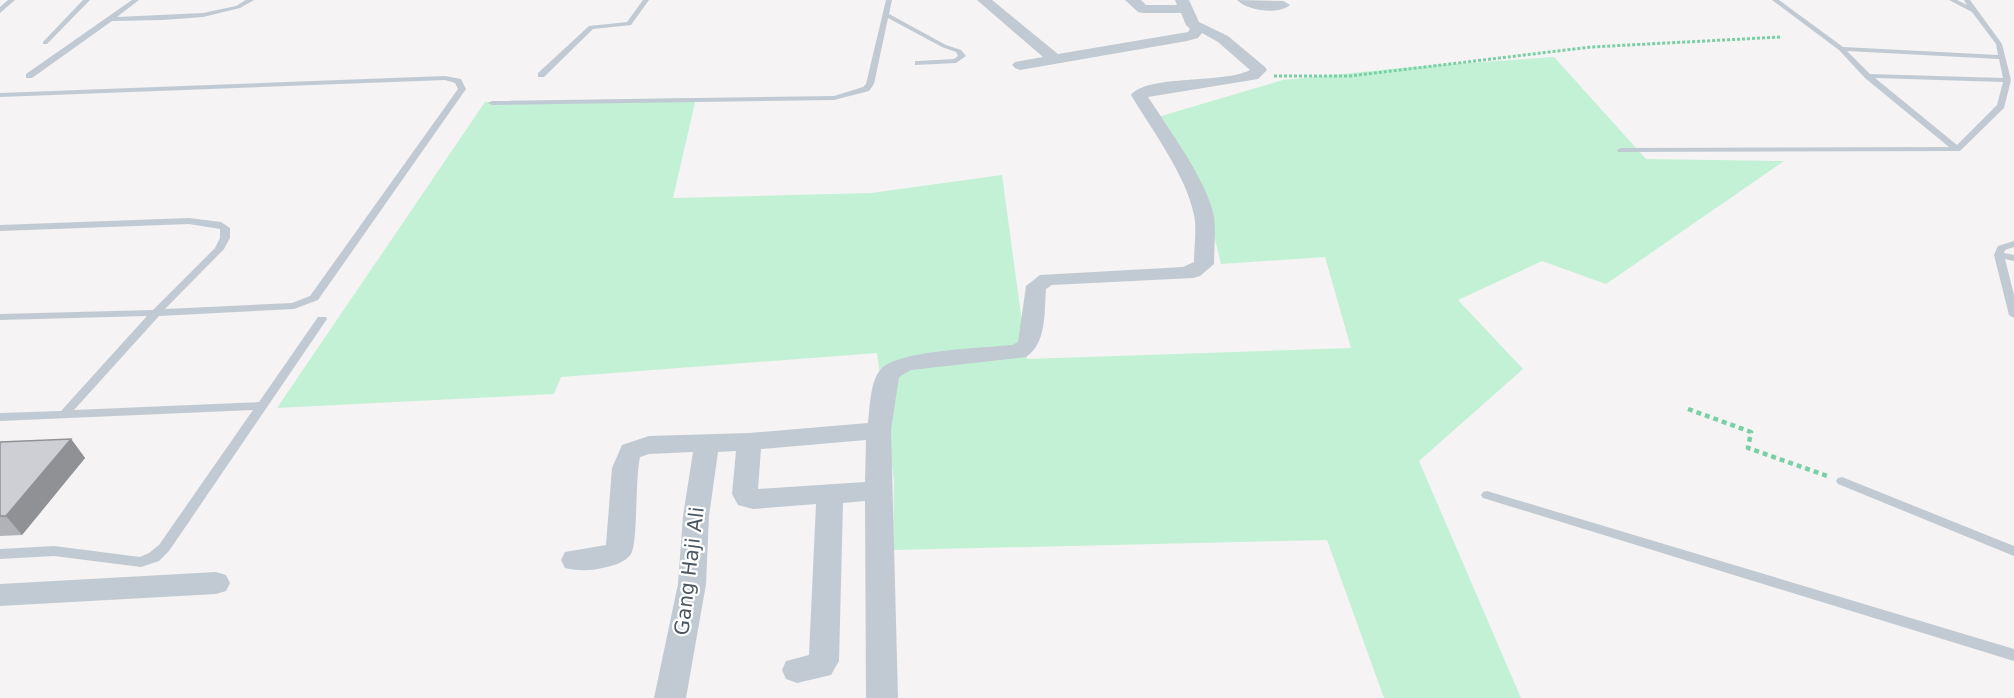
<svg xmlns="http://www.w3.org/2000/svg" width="2014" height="698" font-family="'DejaVu Sans',sans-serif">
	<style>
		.green { fill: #c3f1d5 }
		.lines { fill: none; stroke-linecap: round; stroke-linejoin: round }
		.path-far1 { stroke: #7ad0a6; stroke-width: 3; stroke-dasharray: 3 2; stroke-linecap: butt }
		.path { stroke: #7ad0a6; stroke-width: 4.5; stroke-dasharray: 5 4; stroke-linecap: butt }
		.lane { fill: #c1cad2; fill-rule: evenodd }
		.street { fill: #c1cad2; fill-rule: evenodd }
		.wall { fill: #b0b2b7 }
		.shaded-wall { fill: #909195 }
		.building { fill: #cdcfd5; stroke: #909195; stroke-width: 1.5 }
		.labels { text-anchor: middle; stroke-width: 4.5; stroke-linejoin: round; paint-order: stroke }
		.near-street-label { font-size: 20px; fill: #4a5661; stroke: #fff }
	</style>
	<rect width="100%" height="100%" fill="#f5f3f3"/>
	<path class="green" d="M1554 57 1646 159 1784 161 1606 284 1542 261 1458 300 1523 369 1419 461 1521 698H1384L1327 540 893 550 894 481 877 353 561 377 554 394 277 408 485 102 696 98 673 198 871 193 1002 175 1027 359 1351 348 1325 257 1221 264 1202 186 1158 117 1283 80 1411 67Z"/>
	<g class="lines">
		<path class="path-far1" d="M1274 76H1350L1591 47 1781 37"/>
		<path class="path" d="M1688 409 1751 432 1748 448 1830 477"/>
		<path class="lane" d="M8 0H15L0 13V7Z
			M83 0H90L47 44H43V42Z
			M132 0H139L117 17 203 13 236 6 246 0H254L240 8 203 17 163 20 112 21 32 78H26V74Z
			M643 0H649L631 25 593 29 544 77H538V73L589 26 627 22Z
			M886 0H892L889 14 946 45 961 50 966 56 956 63 915 65V61H918L954 59 958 56 956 52 942 47 888 18 874 84 869 91 834 100 492 105 488 103 492 101 834 96 863 87 866 84Z
			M1772 0H1779L1843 47 1998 55 1996 44 1972 12 1949 0H1957L1967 5 1964 0H1970L2002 44 2011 80 2004 108 1960 151H1957L1618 152 1617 150 1621 148 1949 147 1865 78 1839 50ZM1847 51 1999 59 2003 78 1870 74ZM1875 78 2003 82 1997 105 1957 145Z
			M445 76 461 79 466 89 318 300 294 309 159 316 74 410 259 402 318 317H326L327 319 169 551 159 561 141 567 54 556 0 559V549L54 546 140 557 149 553 159 545 253 410 0 421V413L61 411 147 316 0 320V314L153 310 215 248 220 238V229L189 224 0 231V225L189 218 221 222 230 228V238L224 249 165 309 292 303 310 296 458 89 455 83 445 80 0 97V93Z
			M2014 241V247L2005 250 2004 253 2014 255V261L2005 259 2014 295V318L2009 315 1994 255 1998 246Z
			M1842 477 2014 546V556L1838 484 1836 481 1838 478Z
			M1487 491 2014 649V661L1483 498 1481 495 1483 492Z"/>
		<path class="street" d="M977 0H992L1058 54 1188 32 1190 29 1186 25 1181 13H1143L1138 12 1125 0H1141L1146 5H1177L1175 0H1189L1199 22 1228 36 1265 67 1267 70 1258 79 1148 97C1168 128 1208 182 1214 217 1216 232 1214 249 1214 264L1200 276 1193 278 1052 285 1046 289C1044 312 1047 343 1026 357L911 370 899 377 891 430 898 698H866L865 501 843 503 839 661 831 675 797 683 786 679 782 670 786 661 809 655 816 504 753 509 738 505 732 494 736 451 718 452 709 516 706 584 686 698H654L678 584 683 516 693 452 649 454 640 457C635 478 638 543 631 554 625 563 612 566 602 568 590 571 577 571 565 568L561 560 565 552 606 545 612 468 622 445 649 436 749 433 868 423C870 407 870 381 881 369 898 350 985 348 1012 345L1018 342 1026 286 1040 275 1183 267 1194 262C1194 247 1197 229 1194 215 1186 175 1152 130 1131 95 1148 74 1225 84 1250 70L1218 42 1202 33 1198 38 1187 41 1020 70 1015 68 1012 65 1015 62 1043 57ZM866 440 865 482 758 489 761 449Z
			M1237 0 1283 1 1290 5C1279 15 1247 11 1237 0Z
			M216 572 226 575 230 583 226 591 216 594 0 606V584Z"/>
	</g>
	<path class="wall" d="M71 439 85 458 22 535 0 536V442Z"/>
	<path class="shaded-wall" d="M71 439 85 458 22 535 6 516Z"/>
	<path class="building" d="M71 439 6 516H0V442Z"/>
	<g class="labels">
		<g class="near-street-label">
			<text transform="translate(689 571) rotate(-83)" y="7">Gang Haji Ali</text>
		</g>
	</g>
</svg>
